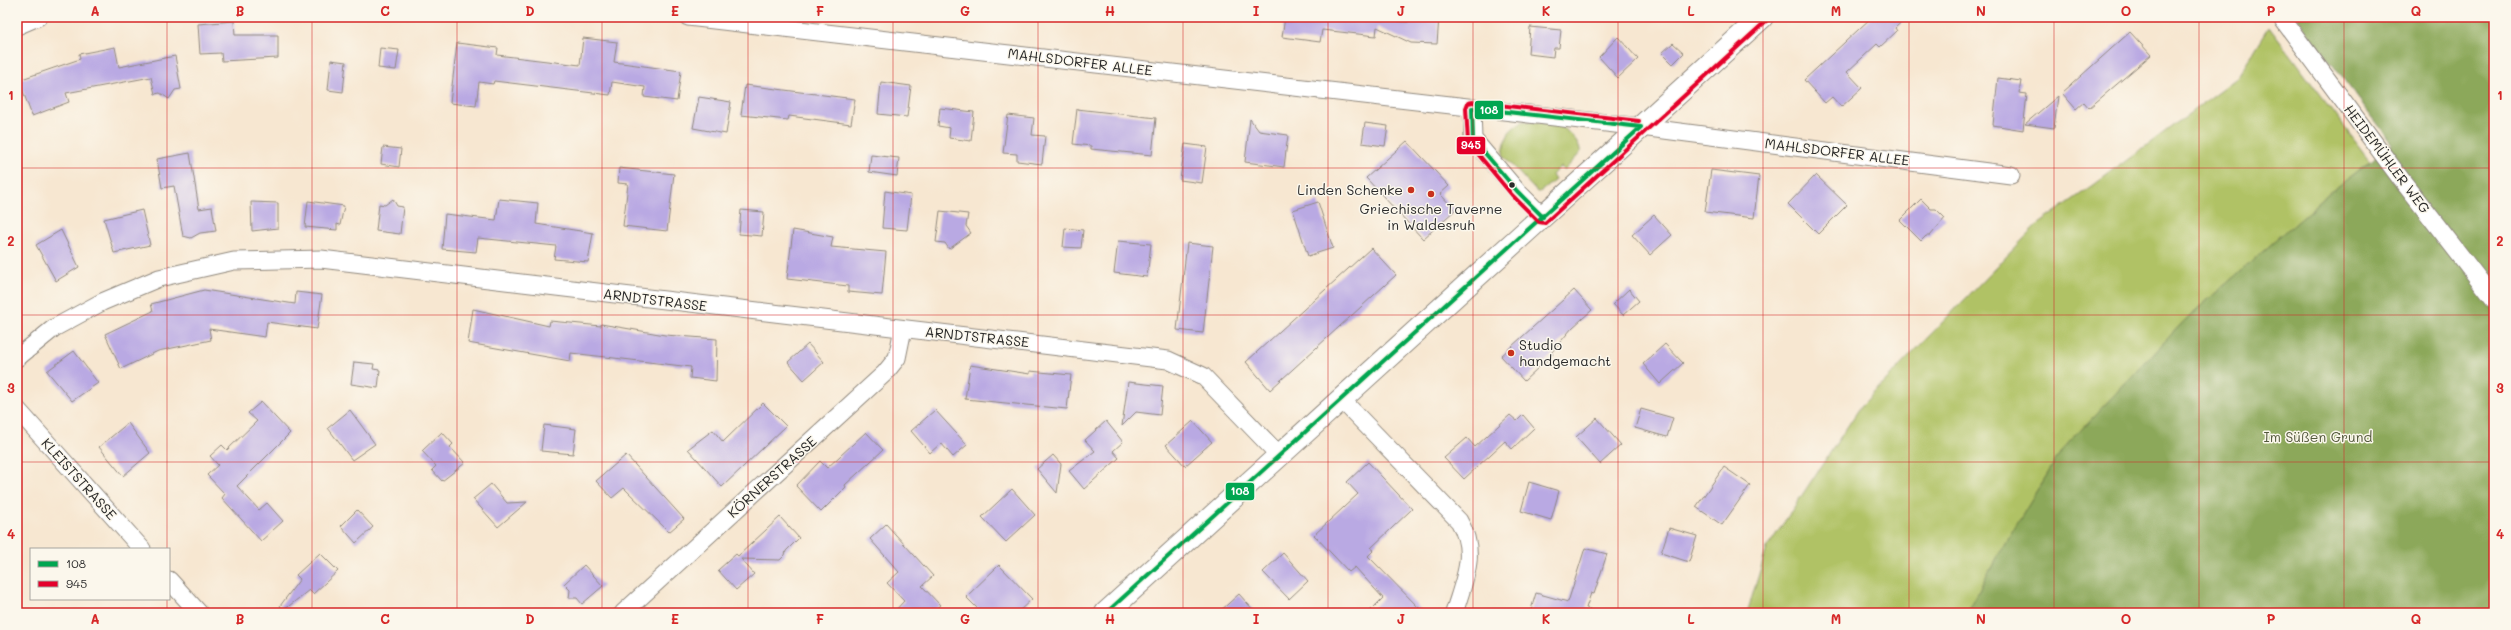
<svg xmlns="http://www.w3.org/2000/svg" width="2511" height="630" font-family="Mali,sans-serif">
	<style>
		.green { fill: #b0c265; stroke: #6e7648 }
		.forest { fill: #8ca85a; stroke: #5c6a42 }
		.building { fill: #b9a9e3 }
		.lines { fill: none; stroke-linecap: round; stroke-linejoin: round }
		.street-casing { stroke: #91897e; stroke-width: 19 }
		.secondary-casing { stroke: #91897e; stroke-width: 24 }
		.street { stroke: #fff; stroke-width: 17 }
		.secondary { stroke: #fff; stroke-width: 22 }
		.bus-1-casing { stroke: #fbf7ec; stroke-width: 7 }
		.bus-2-casing { stroke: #fbf7ec; stroke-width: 7 }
		.bus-1 { stroke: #00a651; stroke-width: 4 }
		.bus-2 { stroke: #e4002b; stroke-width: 4 }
		.grid { fill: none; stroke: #d62828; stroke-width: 1; stroke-opacity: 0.55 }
		.bus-dot { fill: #2b2b2b; stroke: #fbf7ec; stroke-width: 1.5 }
		.poi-dot { fill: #c8321e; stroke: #fbf7ec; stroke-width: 1.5 }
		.labels { text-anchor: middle; stroke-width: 3; stroke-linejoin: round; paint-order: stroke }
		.street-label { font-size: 14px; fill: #2b2b2b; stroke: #fbf7ec }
		.poi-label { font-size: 14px; fill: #2b2b2b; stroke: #fbf7ec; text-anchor: end }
		.park-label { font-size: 14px; fill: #53583c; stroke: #fbf7ec }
		.line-badge { stroke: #fbf7ec; stroke-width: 1.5 }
		.badge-label { font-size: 11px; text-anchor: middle; font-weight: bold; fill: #fff }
		.neatline { fill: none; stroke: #d62828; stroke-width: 1.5 }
		.grid-label { font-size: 13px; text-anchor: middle; font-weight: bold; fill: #d62828 }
	</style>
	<rect width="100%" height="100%" fill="#fbf7ec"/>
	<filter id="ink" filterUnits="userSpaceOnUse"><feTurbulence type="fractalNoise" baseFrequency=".025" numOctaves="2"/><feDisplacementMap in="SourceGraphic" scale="8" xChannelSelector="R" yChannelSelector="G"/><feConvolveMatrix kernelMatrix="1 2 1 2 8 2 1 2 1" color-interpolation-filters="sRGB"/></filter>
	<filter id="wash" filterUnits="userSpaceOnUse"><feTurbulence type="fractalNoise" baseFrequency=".012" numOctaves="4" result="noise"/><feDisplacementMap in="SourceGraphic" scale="16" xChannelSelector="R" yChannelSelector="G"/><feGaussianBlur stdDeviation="0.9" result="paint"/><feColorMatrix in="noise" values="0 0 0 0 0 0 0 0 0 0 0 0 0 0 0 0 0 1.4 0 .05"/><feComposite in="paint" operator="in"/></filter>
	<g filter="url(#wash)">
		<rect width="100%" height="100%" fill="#f7e7d1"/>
		<path class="green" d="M2269 27 2370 161 2340 184 2186 319 2062 450 1996 559 1967 613H1747L1767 548 1861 406 2038 224 2095 184 2238 77Z
			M1524 121C1552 123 1571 124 1581 152L1564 171 1560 167 1552 175 1555 180 1540 192H1537L1503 156C1504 140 1509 127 1524 121Z"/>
		<path class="forest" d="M2296 17H2494V613H1967L1996 559 2062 450 2186 319 2340 184 2393 144Z"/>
		<g id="blocks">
			<path class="building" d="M1285 17H1378L1377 20 1408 22 1409 17H1439L1437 44 1411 43 1377 27 1376 36 1322 30 1320 42 1282 37Z
				M1872 17H1907L1895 28 1897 31 1880 47 1877 44 1847 72 1862 88 1841 107 1832 97 1825 103 1804 80Z
				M234 21 235 35H278V58L222 61 221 53 200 54 198 24Z
				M1530 27 1561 30 1559 48H1554L1553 57 1528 54Z
				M2130 32 2151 55 2089 108 2084 102 2076 109 2062 93Z
				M1618 37 1638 59 1618 78 1599 57Z
				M583 38 617 42 614 62 681 71 677 101 644 97 645 87 612 82 610 95 494 81 493 84 479 82 476 106 450 103 457 43 498 48 497 55 580 65Z
				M1673 43 1684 53 1673 64 1662 53Z
				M115 47 119 67 175 56 181 89 175 90 169 99 160 93 155 94 151 77 66 93 69 102 32 116 19 80 80 59 79 54Z
				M380 48 399 50 396 70 378 68Z
				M331 60 346 62 343 92 328 90Z
				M1998 78 2021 81 2019 93 2027 94 2023 130 1993 125Z
				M881 82 911 86 907 117 878 114Z
				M745 85 855 99 851 124 789 116 788 120 741 115Z
				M2058 96 2054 128 2025 124Z
				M699 97 731 102 726 134 693 128Z
				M940 108 974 112 971 141 949 138 950 128 938 126Z
				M1077 109 1156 118 1152 155 1091 149V146L1073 144Z
				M1008 115 1034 118 1032 135 1045 136 1042 164 1017 161V154L1003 153Z
				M1250 119 1259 131 1288 135 1284 167 1245 162Z
				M1365 123 1388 126 1385 146 1362 143Z
				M1407 141 1449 186 1440 194 1455 210 1423 239 1366 178Z
				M1185 144 1207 147 1202 183 1180 180Z
				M383 147 401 149 399 167 381 164Z
				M190 153 199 209 212 207 216 231 200 233 191 238 183 236 174 186 162 188 157 159Z
				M871 155 899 158 897 176 869 172Z
				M619 168 674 174 667 231 623 226 628 184 618 183Z
				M1711 170 1759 176 1754 218 1705 212Z
				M1816 175 1847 205 1818 234 1788 204Z
				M885 191 911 195 907 230 882 228Z
				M393 199 397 206 403 207 400 234 376 231 379 204 385 205Z
				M499 199 538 203 536 224 593 233 588 262 554 259 556 246 478 238 476 252 442 249 445 214 496 220Z
				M1921 199 1931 209H1936L1945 218 1930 236H1926L1921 241 1900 220Z
				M308 201 344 206 340 225 337 224V230L305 227Z
				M251 202 278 203V228L252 231Z
				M1318 202 1333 248 1308 256 1293 210Z
				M142 210 150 245 114 253 104 219Z
				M741 210 764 212 762 236 739 234Z
				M940 211 968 214 966 226 971 233 949 249 945 243 936 242Z
				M1654 215 1672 235 1650 255 1632 235Z
				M1065 228 1083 230 1081 248 1063 247Z
				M61 230 79 267 56 281 36 245Z
				M793 230 833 237 831 247 886 252 882 295 848 292V286L787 279Z
				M1118 241 1151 244 1147 277 1114 273Z
				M1187 243 1213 246 1203 333 1177 330Z
				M1371 248 1396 275 1270 390 1246 362Z
				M1629 289 1639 301 1623 315 1613 304Z
				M204 290 295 304 296 292 322 295 317 329 267 322 265 337 209 329 211 340 158 351 121 369 105 334 153 311 151 304Z
				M1574 290 1592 310 1572 328 1551 353 1553 354 1524 381 1501 356Z
				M473 309 549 326 550 321 601 326V324L665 335 717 339 716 381 690 378 691 367 571 353 570 361 468 343Z
				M808 344 824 362 804 380 788 362Z
				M1665 344 1683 363 1660 384 1643 364Z
				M74 351 98 383 72 401 47 371Z
				M354 362 374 364 373 369 380 370 378 388 351 384Z
				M970 365 1030 374V371L1071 375 1067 409 965 399Z
				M1128 382 1163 386 1160 415 1136 412 1122 426Z
				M261 402 290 433 237 486 259 510 267 503 283 521 261 541 222 498 225 494 207 475 218 465 210 456 222 445 227 450 257 421 248 413Z
				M763 403 786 426 722 487 688 449 713 430 723 442Z
				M1641 409 1673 418 1667 437 1635 428Z
				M350 410 375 444 352 460 328 428Z
				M935 410 967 445 953 457 941 443 930 453 911 431Z
				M1510 415 1517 421 1523 415 1534 428 1512 449 1505 441 1464 479 1444 458 1467 438 1475 447Z
				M1597 418 1621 445 1600 464 1576 437Z
				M1106 421 1123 442 1113 451 1119 458 1084 489 1069 471 1095 451 1085 440Z
				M1193 421 1212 442 1185 466 1166 445Z
				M128 423 150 453 123 476 99 447Z
				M544 425 576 429 573 454 541 451Z
				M442 432 453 444 450 447 465 463 442 481 432 470 436 466 422 451Z
				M866 432 883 450 845 485 846 487 821 512 796 486 820 461 827 468Z
				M626 455 684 519 669 532 624 488 612 498 596 481Z
				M1053 455 1061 464 1057 493 1037 469Z
				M1368 462 1412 509 1371 548 1374 550 1368 556 1424 613H1368L1383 598 1355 567 1349 572 1314 535 1358 494 1347 482Z
				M1724 467 1750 485 1722 525 1696 507Z
				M1529 482 1559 491 1551 520 1521 511Z
				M491 484 507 503 527 502 498 527 473 499Z
				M1012 489 1035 515 1006 542 982 517Z
				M357 510 373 527 356 543 341 526Z
				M780 517 799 538 786 551 785 555 780 560 741 559 754 574 736 590 718 570 736 554 738 556Z
				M886 524 933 576 922 586 940 605 931 613H893L904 601 887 583 899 572 870 539Z
				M1669 528 1697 536 1689 562 1661 553Z
				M1585 548 1607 554 1594 594 1591 593 1586 608 1590 609 1589 613H1530L1536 593 1568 602Z
				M320 553 338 571 313 594 309 590 284 610 280 606 300 579 296 575Z
				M1283 553 1308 581 1289 599 1263 572Z
				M584 565 603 586 582 604 577 598H569L570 590 564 584Z
				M999 565 1032 599 1017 613H982L966 597Z
				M1239 594 1256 613H1218Z"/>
		</g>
	</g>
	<g filter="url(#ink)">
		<use href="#blocks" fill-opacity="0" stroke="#91897e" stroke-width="1"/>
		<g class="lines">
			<g class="street-casing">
				<path id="street" d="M688 17 1641 127 2011 175
					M2281 17 2401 179 2494 299
					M17 26 38 17
					M1472 108 1473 139 1517 191 1543 217
					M17 358 54 328 102 302 159 278 234 261 321 259 1168 360 1203 376 1279 455
					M1341 399 1459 521C1478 553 1464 580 1454 613
					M17 409 142 549
					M169 580 199 613
					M623 613 885 373 897 358 903 329"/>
			</g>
			<g class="secondary-casing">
				<path id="secondary" d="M1106 613 1762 17"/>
			</g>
			<use href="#street" class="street"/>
			<use href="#secondary" class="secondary"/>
			<g class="bus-1-casing">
				<path id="bus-1" d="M1543 217 1517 191 1473 139 1472 108 1641 127
					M1106 613 1641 127"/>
			</g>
			<g class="bus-2-casing">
				<path id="bus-2" d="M1639 121 1473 102 1468 103 1466 108 1468 142 1512 195 1539 222 1545 223 1766 21"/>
			</g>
			<use href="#bus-1" class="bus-1"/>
			<use href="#bus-2" class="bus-2"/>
		</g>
	</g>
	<path class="grid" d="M167 17V549M312 17V613M457 17V613M602 17V613M748 17V613M893 17V613M1038 17V613M1183 17V613M1328 17V613M1473 17V613M1618 17V613M1763 17V613M1909 17V613M2054 17V613M2199 17V613M2344 17V613M17 168H2494M17 315H2494M17 462H2494M167 599V613"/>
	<circle class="bus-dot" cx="1512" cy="185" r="3.5"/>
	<g class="poi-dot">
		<circle cx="1411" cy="190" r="4"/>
		<circle cx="1431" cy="194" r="4"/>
		<circle cx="1511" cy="353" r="4"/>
	</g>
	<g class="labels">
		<g class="street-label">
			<text transform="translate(1080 62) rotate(7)" y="5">MAHLSDORFER ALLEE</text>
			<text transform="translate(1837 152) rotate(7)" y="5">MAHLSDORFER ALLEE</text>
			<text transform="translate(2387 159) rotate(53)" y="5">HEIDEMÜHLER WEG</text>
			<text transform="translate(655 300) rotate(7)" y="5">ARNDTSTRASSE</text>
			<text transform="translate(977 337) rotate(6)" y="5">ARNDTSTRASSE</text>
			<text transform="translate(772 477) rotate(-42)" y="5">KÖRNERSTRASSE</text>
			<text transform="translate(79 479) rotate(48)" y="5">KLEISTSTRASSE</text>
		</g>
		<g class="poi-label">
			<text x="1403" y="195">Linden Schenke</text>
			<text x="1431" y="214" text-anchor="middle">Griechische Taverne<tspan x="1431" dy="16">in Waldesruh</tspan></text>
			<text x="1519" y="350" text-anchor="start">Studio<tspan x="1519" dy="16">handgemacht</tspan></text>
		</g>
		<g class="park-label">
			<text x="2318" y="442">Im Süßen Grund</text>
		</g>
	</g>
	<g class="line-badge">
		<rect x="1474" y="100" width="30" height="20" rx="4" fill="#00a651"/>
		<rect x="1456" y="136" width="30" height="19" rx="4" fill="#e4002b"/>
		<rect x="1225" y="482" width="30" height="19" rx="4" fill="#00a651"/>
	</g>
	<g class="badge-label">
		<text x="1489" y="114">108</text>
		<text x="1471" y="149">945</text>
		<text x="1240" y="495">108</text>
	</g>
	<rect width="2511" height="630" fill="none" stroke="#fbf7ec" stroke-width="44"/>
	<rect x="30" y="548" width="140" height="52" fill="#fbf7ec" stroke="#a8a59f"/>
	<rect x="38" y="561" width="20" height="6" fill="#00a651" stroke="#a8a59f"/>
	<text x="66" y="568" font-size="12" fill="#2b2b2b">108</text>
	<rect x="38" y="581" width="20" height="6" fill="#e4002b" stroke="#a8a59f"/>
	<text x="66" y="588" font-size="12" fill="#2b2b2b">945</text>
	<rect x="22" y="22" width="2467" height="586" class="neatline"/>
	<g class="grid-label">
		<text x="95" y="16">A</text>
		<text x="240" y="16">B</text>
		<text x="385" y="16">C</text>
		<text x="530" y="16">D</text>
		<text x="675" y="16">E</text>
		<text x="820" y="16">F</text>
		<text x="965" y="16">G</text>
		<text x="1110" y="16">H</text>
		<text x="1256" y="16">I</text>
		<text x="1401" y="16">J</text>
		<text x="1546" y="16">K</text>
		<text x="1691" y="16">L</text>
		<text x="1836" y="16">M</text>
		<text x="1981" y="16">N</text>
		<text x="2126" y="16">O</text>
		<text x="2271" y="16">P</text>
		<text x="2416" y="16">Q</text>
		<text x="11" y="100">1</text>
		<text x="2500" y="100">1</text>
		<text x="11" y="246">2</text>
		<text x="2500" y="246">2</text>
		<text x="11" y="393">3</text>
		<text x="2500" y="393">3</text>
		<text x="11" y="539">4</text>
		<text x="2500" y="539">4</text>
		<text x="95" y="624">A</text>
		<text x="240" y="624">B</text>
		<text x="385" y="624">C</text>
		<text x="530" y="624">D</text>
		<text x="675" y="624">E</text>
		<text x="820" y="624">F</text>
		<text x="965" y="624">G</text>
		<text x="1110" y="624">H</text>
		<text x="1256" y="624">I</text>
		<text x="1401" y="624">J</text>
		<text x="1546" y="624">K</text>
		<text x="1691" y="624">L</text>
		<text x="1836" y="624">M</text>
		<text x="1981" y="624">N</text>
		<text x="2126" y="624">O</text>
		<text x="2271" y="624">P</text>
		<text x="2416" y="624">Q</text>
	</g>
</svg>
